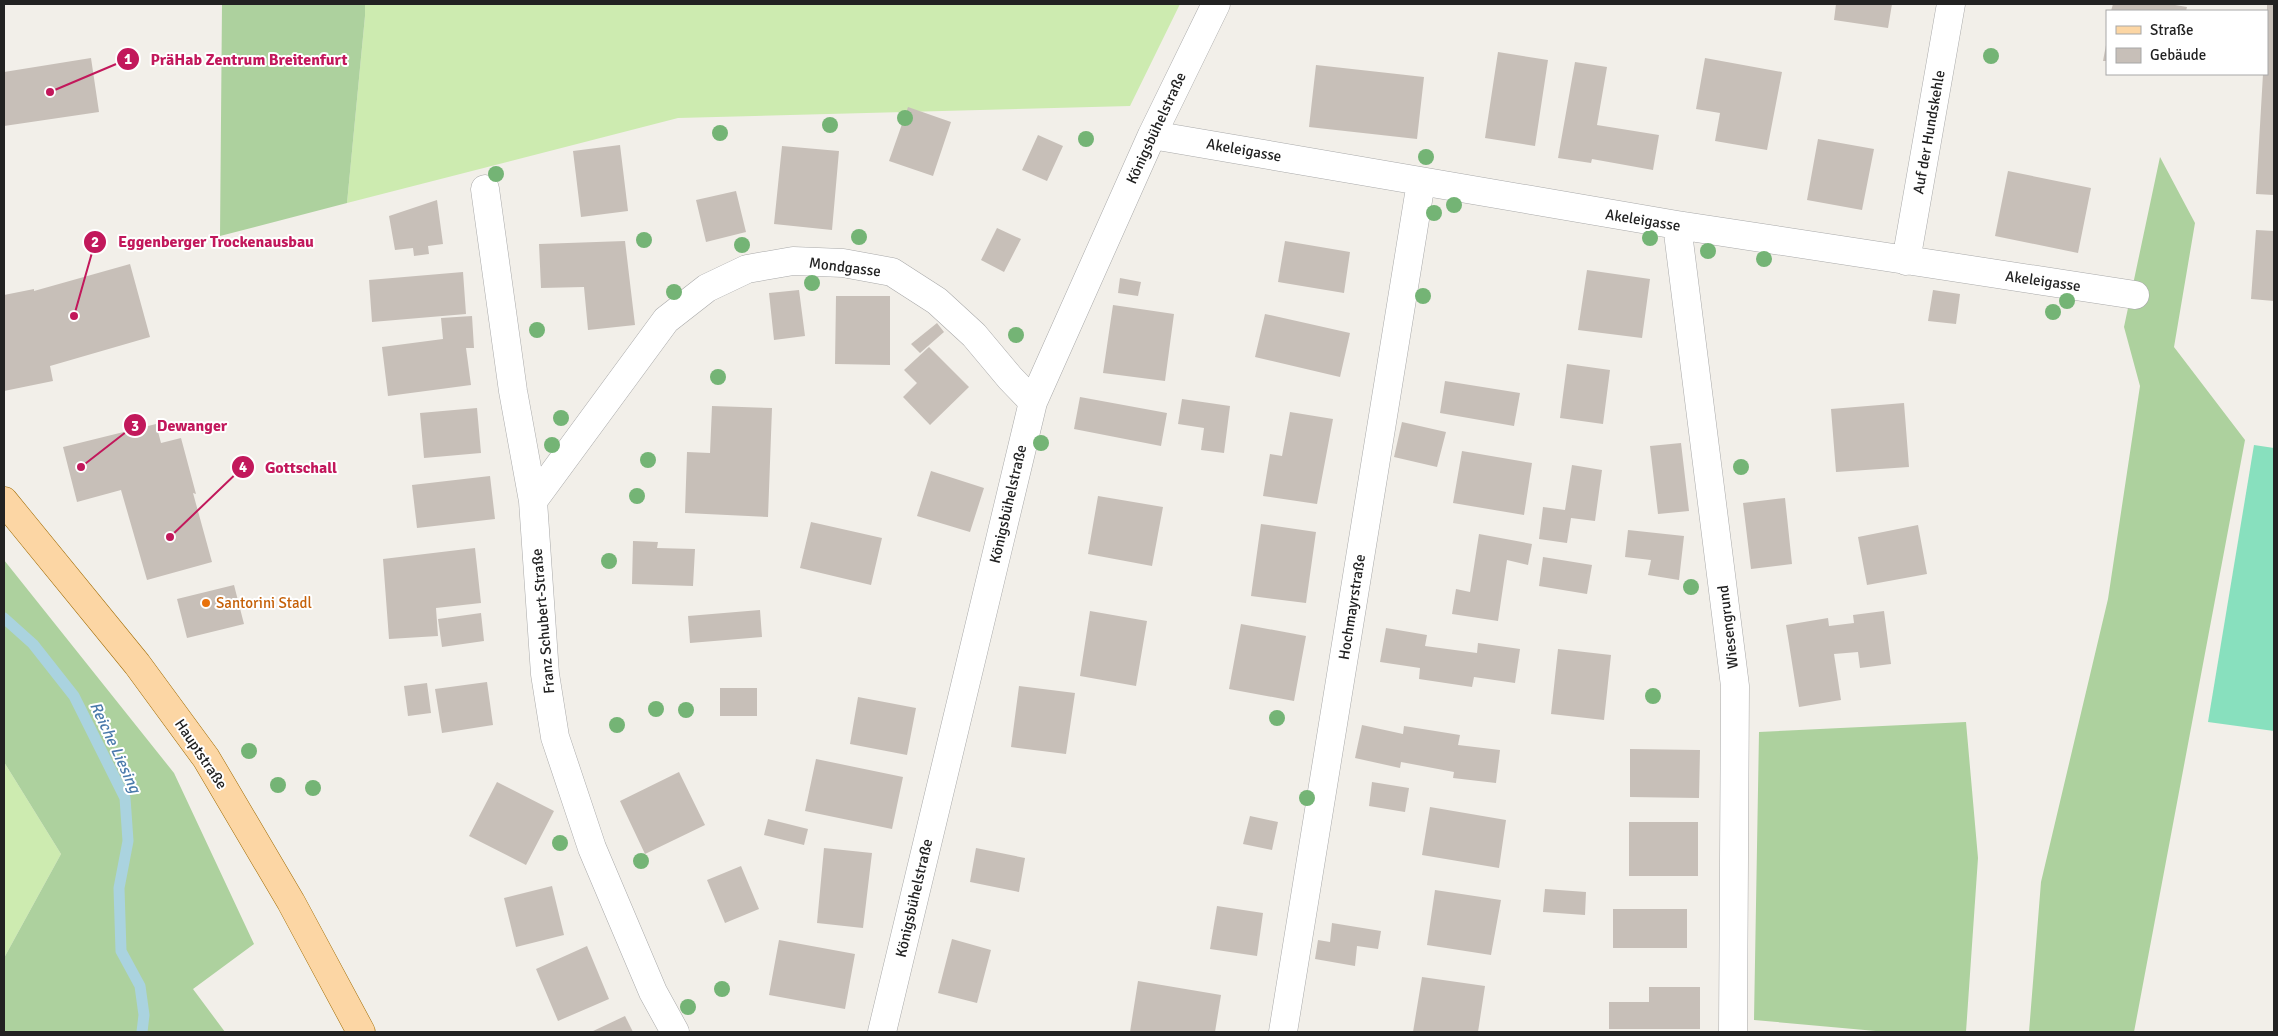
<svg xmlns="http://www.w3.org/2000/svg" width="2278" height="1036" font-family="Signika,sans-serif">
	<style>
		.grass { fill: #cdebb0 }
		.forest { fill: #add19e }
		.pitch { fill: #88e0be }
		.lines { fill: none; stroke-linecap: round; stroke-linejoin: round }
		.stream { stroke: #aad3df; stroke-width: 11 }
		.building { fill: #c7bfb8 }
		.minor-casing { stroke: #a9a9a9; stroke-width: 29 }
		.major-casing { stroke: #a06b00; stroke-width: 29 }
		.minor { stroke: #fff; stroke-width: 28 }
		.major { stroke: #fcd6a4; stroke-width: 28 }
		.tree { fill: #74b475 }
		.food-dot { fill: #e8710a; stroke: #fff; stroke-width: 2 }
		.labels { text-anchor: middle; stroke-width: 4; stroke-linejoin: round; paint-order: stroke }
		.street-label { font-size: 15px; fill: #222; stroke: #fff }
		.food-label { font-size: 15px; fill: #c56008; stroke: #fff; text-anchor: start }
		.water-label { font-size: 16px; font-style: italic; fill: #4a7aab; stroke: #fff }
		.leader { fill: none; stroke: #c2185b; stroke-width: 2 }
		.callout-dot { fill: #c2185b; stroke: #fff; stroke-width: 2 }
		.mark-label { font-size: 15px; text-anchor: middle; font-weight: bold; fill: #fff }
		.callout-label { font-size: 16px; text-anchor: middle; font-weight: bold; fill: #c2185b; stroke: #fff; stroke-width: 4; stroke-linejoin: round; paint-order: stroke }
	</style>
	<rect width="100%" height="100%" fill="#f2efe9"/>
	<path class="grass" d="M365 4H1180L1130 106 678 118 347 203 365 16Z
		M4 762 61 854 4 958Z"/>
	<path class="forest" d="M222 4H365V16L347 203 220 236Z
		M2160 157 2195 223 2174 347 2245 440 2134 1032H2029L2041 882 2108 599 2140 386 2124 327Z
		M4 560 174 773 254 944 193 989 225 1032H4V958L61 854 4 762Z
		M1966 722 1978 858 1966 1032H1887L1754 1020 1759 732Z"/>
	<path class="pitch" d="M2254 445 2274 448V731L2208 722Z"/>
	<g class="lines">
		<path class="stream" d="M4 618 33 644 74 696 125 798 128 841 119 888 121 951 140 986 144 1015 142 1032"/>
	</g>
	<path class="building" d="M1836 4H1892L1888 28 1834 20Z
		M2113 4H2169L2187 7 2186 11H2111Z
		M2267 4H2274V195L2256 194 2263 74H2267Z
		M2106 45H2107V61H2103Z
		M1498 52 1548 60 1535 146 1485 138Z
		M91 58 99 112 4 126V72Z
		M1705 58 1782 72 1767 150 1715 141 1720 113 1696 109Z
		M1575 62 1607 67 1597 125 1659 135 1653 170 1592 159 1591 163 1558 158Z
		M1316 65 1424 77 1417 139 1309 127Z
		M908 107 951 122 933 176 889 161Z
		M1038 135 1063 146 1047 181 1022 170Z
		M1818 139 1874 149 1862 210 1807 200Z
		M620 145 628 211 581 217 573 151Z
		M782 146 839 151 832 230 774 224Z
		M2008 171 2091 188 2078 253 1995 236Z
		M736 191 746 232 706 242 696 200Z
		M437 200 443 244 428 246 429 254 414 256 413 248 395 250 389 216Z
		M997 228 1021 239 1004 272 981 260Z
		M2256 230 2274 231V301L2251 299Z
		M625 241 635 325 588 330 584 287 541 288 539 244Z
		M1285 241 1350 252 1344 293 1278 282Z
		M130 264 150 337 50 366 53 381 4 391V295L34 289V291Z
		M1587 270 1650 279 1642 338 1578 330Z
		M463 272 466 314 372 322 369 280Z
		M1120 278 1141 282 1138 296 1118 293Z
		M799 290 805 336 774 340 769 293Z
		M1933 290 1960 294 1956 324 1928 321Z
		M836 296H890V365L835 364Z
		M1113 305 1174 314 1165 381 1103 373Z
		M1265 314 1350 333 1340 377 1255 357Z
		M472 316 474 348H466L471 385 388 396 382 347 443 339 441 318Z
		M937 323 944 332 920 353 911 344Z
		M929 347 969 387 930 425 903 397 917 383 904 370Z
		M1567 364 1610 370 1603 424 1560 418Z
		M1445 381 1520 393 1514 426 1440 413Z
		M1080 397 1167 413 1161 446 1074 429Z
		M1182 399 1230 406 1224 453 1201 450 1204 428 1178 424Z
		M1904 403 1909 467 1836 472 1831 409Z
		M712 406 772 408 768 517 685 513 687 452 710 453Z
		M477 408 481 453 424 458 420 413Z
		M1290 412 1333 419 1317 504 1263 496 1270 454 1282 456Z
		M1402 422 1446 432 1437 467 1394 457Z
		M156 424 161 443 181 438 196 494 193 493 212 562 147 580 121 490 77 502 63 447Z
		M1681 443 1689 511 1658 514 1650 446Z
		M1462 451 1532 463 1524 515 1453 503Z
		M1572 465 1602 470 1595 521 1571 518 1567 543 1539 539 1543 507 1565 510Z
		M931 471 984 488 970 532 917 516Z
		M490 476 495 519 417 528 412 485Z
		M1098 496 1163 507 1152 566 1088 554Z
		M1785 498 1792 564 1751 569 1743 503Z
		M811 522 882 538 871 585 800 568Z
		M1261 524 1316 532 1306 603 1251 596Z
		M1918 525 1927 574 1867 585 1858 537Z
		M1628 530 1684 536 1679 580 1648 575 1651 560 1625 557Z
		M1479 534 1532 544 1528 565 1507 560 1498 621 1452 614 1456 589 1470 592Z
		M633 541 658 542 657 548 695 549 693 586 632 584Z
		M475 548 481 603 436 608 438 636 389 639 383 559Z
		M1543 557 1592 565 1587 594 1539 586Z
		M234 585 244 624 187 638 177 599Z
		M760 610 762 637 690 643 688 616Z
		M1090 611 1147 621 1136 686 1080 676Z
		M1884 611 1891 664 1860 668 1858 652 1834 654 1841 700 1799 707 1786 625 1828 618 1829 626 1854 623 1853 615Z
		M481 613 484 641 442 647 438 619Z
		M1241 624 1306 636 1294 701 1229 689Z
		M1386 628 1427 635 1425 646 1477 653 1478 643 1520 649 1515 683 1474 677 1472 687 1419 679 1420 668 1380 662Z
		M1558 649 1611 655 1604 720 1551 714Z
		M487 682 493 725 442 733 435 689Z
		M427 683 431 713 408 716 404 686Z
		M1019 686 1075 693 1066 754 1011 747Z
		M720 688H757V716H720Z
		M858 697 916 708 907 755 850 744Z
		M1362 725 1403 734 1404 726 1460 735 1458 745 1500 750 1496 783 1453 778 1454 772 1401 762 1400 768 1355 758Z
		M1630 749 1700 750 1699 798 1630 797Z
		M816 759 903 777 892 829 805 811Z
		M679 772 705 825 645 854 620 801Z
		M497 782 554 811 526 865 469 836Z
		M1372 782 1409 788 1405 812 1369 806Z
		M1430 807 1506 820 1499 868 1422 855Z
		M1250 816 1278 822 1272 850 1243 844Z
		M768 819 808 829 804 845 764 835Z
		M1629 822H1698V876H1629Z
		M824 848 872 853 863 928 817 923Z
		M976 848 1025 858 1019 892 970 882Z
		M741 866 759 909 725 923 707 880Z
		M552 886 564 935 516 947 504 898Z
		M1545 889 1586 892 1585 915 1543 912Z
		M1435 890 1501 900 1491 955 1427 945Z
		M1217 906 1263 913 1257 956 1210 949Z
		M1613 909H1687V948H1613Z
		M1332 923 1381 931 1378 949 1357 946 1355 966 1315 959 1318 940 1330 942Z
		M952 939 991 950 977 1003 938 993Z
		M779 940 855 954 845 1009 769 995Z
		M587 946 609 999 558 1021 536 969Z
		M1422 977 1485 986 1478 1032H1413Z
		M1138 981 1221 995 1215 1032H1130Z
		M1649 987H1700V1029H1609V1002H1649Z
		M625 1016 633 1032H591Z"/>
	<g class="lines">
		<g class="minor-casing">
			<path id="minor" d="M1152 135 1677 225 2135 295
				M485 189 513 391 533 501 545 674 555 737 592 848 653 992 675 1032
				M1677 225 1735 686 1733 1032
				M1906 261 1951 4
				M533 501 666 320 707 288 747 269 793 261 843 263 892 272 937 301 974 335 1010 378 1033 402
				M882 1032 1033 402 1152 135 1216 4
				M1283 1032 1421 182"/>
		</g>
		<g class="major-casing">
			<path id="major" d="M4 501 137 664 206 758 291 902 361 1032"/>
		</g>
		<use href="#minor" class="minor"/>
		<use href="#major" class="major"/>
	</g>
	<g class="tree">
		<circle cx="1991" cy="56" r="8"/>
		<circle cx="905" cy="118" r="8"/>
		<circle cx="830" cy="125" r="8"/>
		<circle cx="720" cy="133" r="8"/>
		<circle cx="1086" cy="139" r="8"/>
		<circle cx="1426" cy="157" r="8"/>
		<circle cx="496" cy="174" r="8"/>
		<circle cx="1454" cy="205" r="8"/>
		<circle cx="1434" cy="213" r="8"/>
		<circle cx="859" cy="237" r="8"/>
		<circle cx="1650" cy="238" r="8"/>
		<circle cx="644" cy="240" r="8"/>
		<circle cx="742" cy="245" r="8"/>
		<circle cx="1708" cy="251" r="8"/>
		<circle cx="1764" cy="259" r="8"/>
		<circle cx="812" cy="283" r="8"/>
		<circle cx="674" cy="292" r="8"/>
		<circle cx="1423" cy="296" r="8"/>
		<circle cx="2067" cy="301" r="8"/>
		<circle cx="2053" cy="312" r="8"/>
		<circle cx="537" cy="330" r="8"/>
		<circle cx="1016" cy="335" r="8"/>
		<circle cx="718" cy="377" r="8"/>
		<circle cx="561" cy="418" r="8"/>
		<circle cx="1041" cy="443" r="8"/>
		<circle cx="552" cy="445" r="8"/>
		<circle cx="648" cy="460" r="8"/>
		<circle cx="1741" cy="467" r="8"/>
		<circle cx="637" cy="496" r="8"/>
		<circle cx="609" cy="561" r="8"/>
		<circle cx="1691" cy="587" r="8"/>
		<circle cx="1653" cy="696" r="8"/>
		<circle cx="656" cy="709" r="8"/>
		<circle cx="686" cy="710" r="8"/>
		<circle cx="1277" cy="718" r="8"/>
		<circle cx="617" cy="725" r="8"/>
		<circle cx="249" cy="751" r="8"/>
		<circle cx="278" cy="785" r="8"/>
		<circle cx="313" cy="788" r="8"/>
		<circle cx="1307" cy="798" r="8"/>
		<circle cx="560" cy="843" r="8"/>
		<circle cx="641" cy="861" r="8"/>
		<circle cx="722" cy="989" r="8"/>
		<circle cx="688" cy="1007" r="8"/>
	</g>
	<circle class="food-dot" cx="206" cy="603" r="5"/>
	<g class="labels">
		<g class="street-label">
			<text transform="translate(1156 128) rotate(-65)" y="5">Königsbühelstraße</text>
			<text transform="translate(1929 132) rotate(-80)" y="5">Auf der Hundskehle</text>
			<text transform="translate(1244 150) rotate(10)" y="5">Akeleigasse</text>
			<text transform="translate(1643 220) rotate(9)" y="5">Akeleigasse</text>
			<text transform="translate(845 267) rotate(7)" y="5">Mondgasse</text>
			<text transform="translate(2043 281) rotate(8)" y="5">Akeleigasse</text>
			<text transform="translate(1008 504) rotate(-77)" y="5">Königsbühelstraße</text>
			<text transform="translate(1352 607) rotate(-81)" y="5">Hochmayrstraße</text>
			<text transform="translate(543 621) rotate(-95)" y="5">Franz Schubert-Straße</text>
			<text transform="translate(1728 627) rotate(-97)" y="5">Wiesengrund</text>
			<text transform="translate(201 754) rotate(56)" y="5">Hauptstraße</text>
			<text transform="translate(914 898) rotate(-77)" y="5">Königsbühelstraße</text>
		</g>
		<g class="food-label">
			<text x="216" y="608">Santorini Stadl</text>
		</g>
		<g class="water-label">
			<text transform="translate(116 747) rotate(65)" y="6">Reiche Liesing</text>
		</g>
	</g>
	<path class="leader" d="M50 92L128 59M74 316L95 242M81 467L135 425M170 537L243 467"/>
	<g class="callout-dot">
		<circle cx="50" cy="92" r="5"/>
		<circle cx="74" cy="316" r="5"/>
		<circle cx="81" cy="467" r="5"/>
		<circle cx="170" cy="537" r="5"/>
		<circle cx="128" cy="59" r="12"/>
		<circle cx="95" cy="242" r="12"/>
		<circle cx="135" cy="425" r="12"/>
		<circle cx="243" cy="467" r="12"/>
	</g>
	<g class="mark-label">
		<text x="128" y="64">1</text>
		<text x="95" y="247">2</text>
		<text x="135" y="431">3</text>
		<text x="243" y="472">4</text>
	</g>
	<g class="callout-label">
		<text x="249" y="65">PräHab Zentrum Breitenfurt</text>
		<text x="216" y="247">Eggenberger Trockenausbau</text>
		<text x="192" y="431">Dewanger</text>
		<text x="301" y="473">Gottschall</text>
	</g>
	<rect width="2278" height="1036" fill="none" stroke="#222222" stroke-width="10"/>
	<rect x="2106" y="10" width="162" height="65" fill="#ffffff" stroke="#a7a7a7"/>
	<rect x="2116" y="26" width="25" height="8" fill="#fcd6a4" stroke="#a7a7a7"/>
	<text x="2150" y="35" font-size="15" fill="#222222">Straße</text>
	<rect x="2116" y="48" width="25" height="15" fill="#c7bfb8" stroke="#a7a7a7"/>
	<text x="2150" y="60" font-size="15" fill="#222222">Gebäude</text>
</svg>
